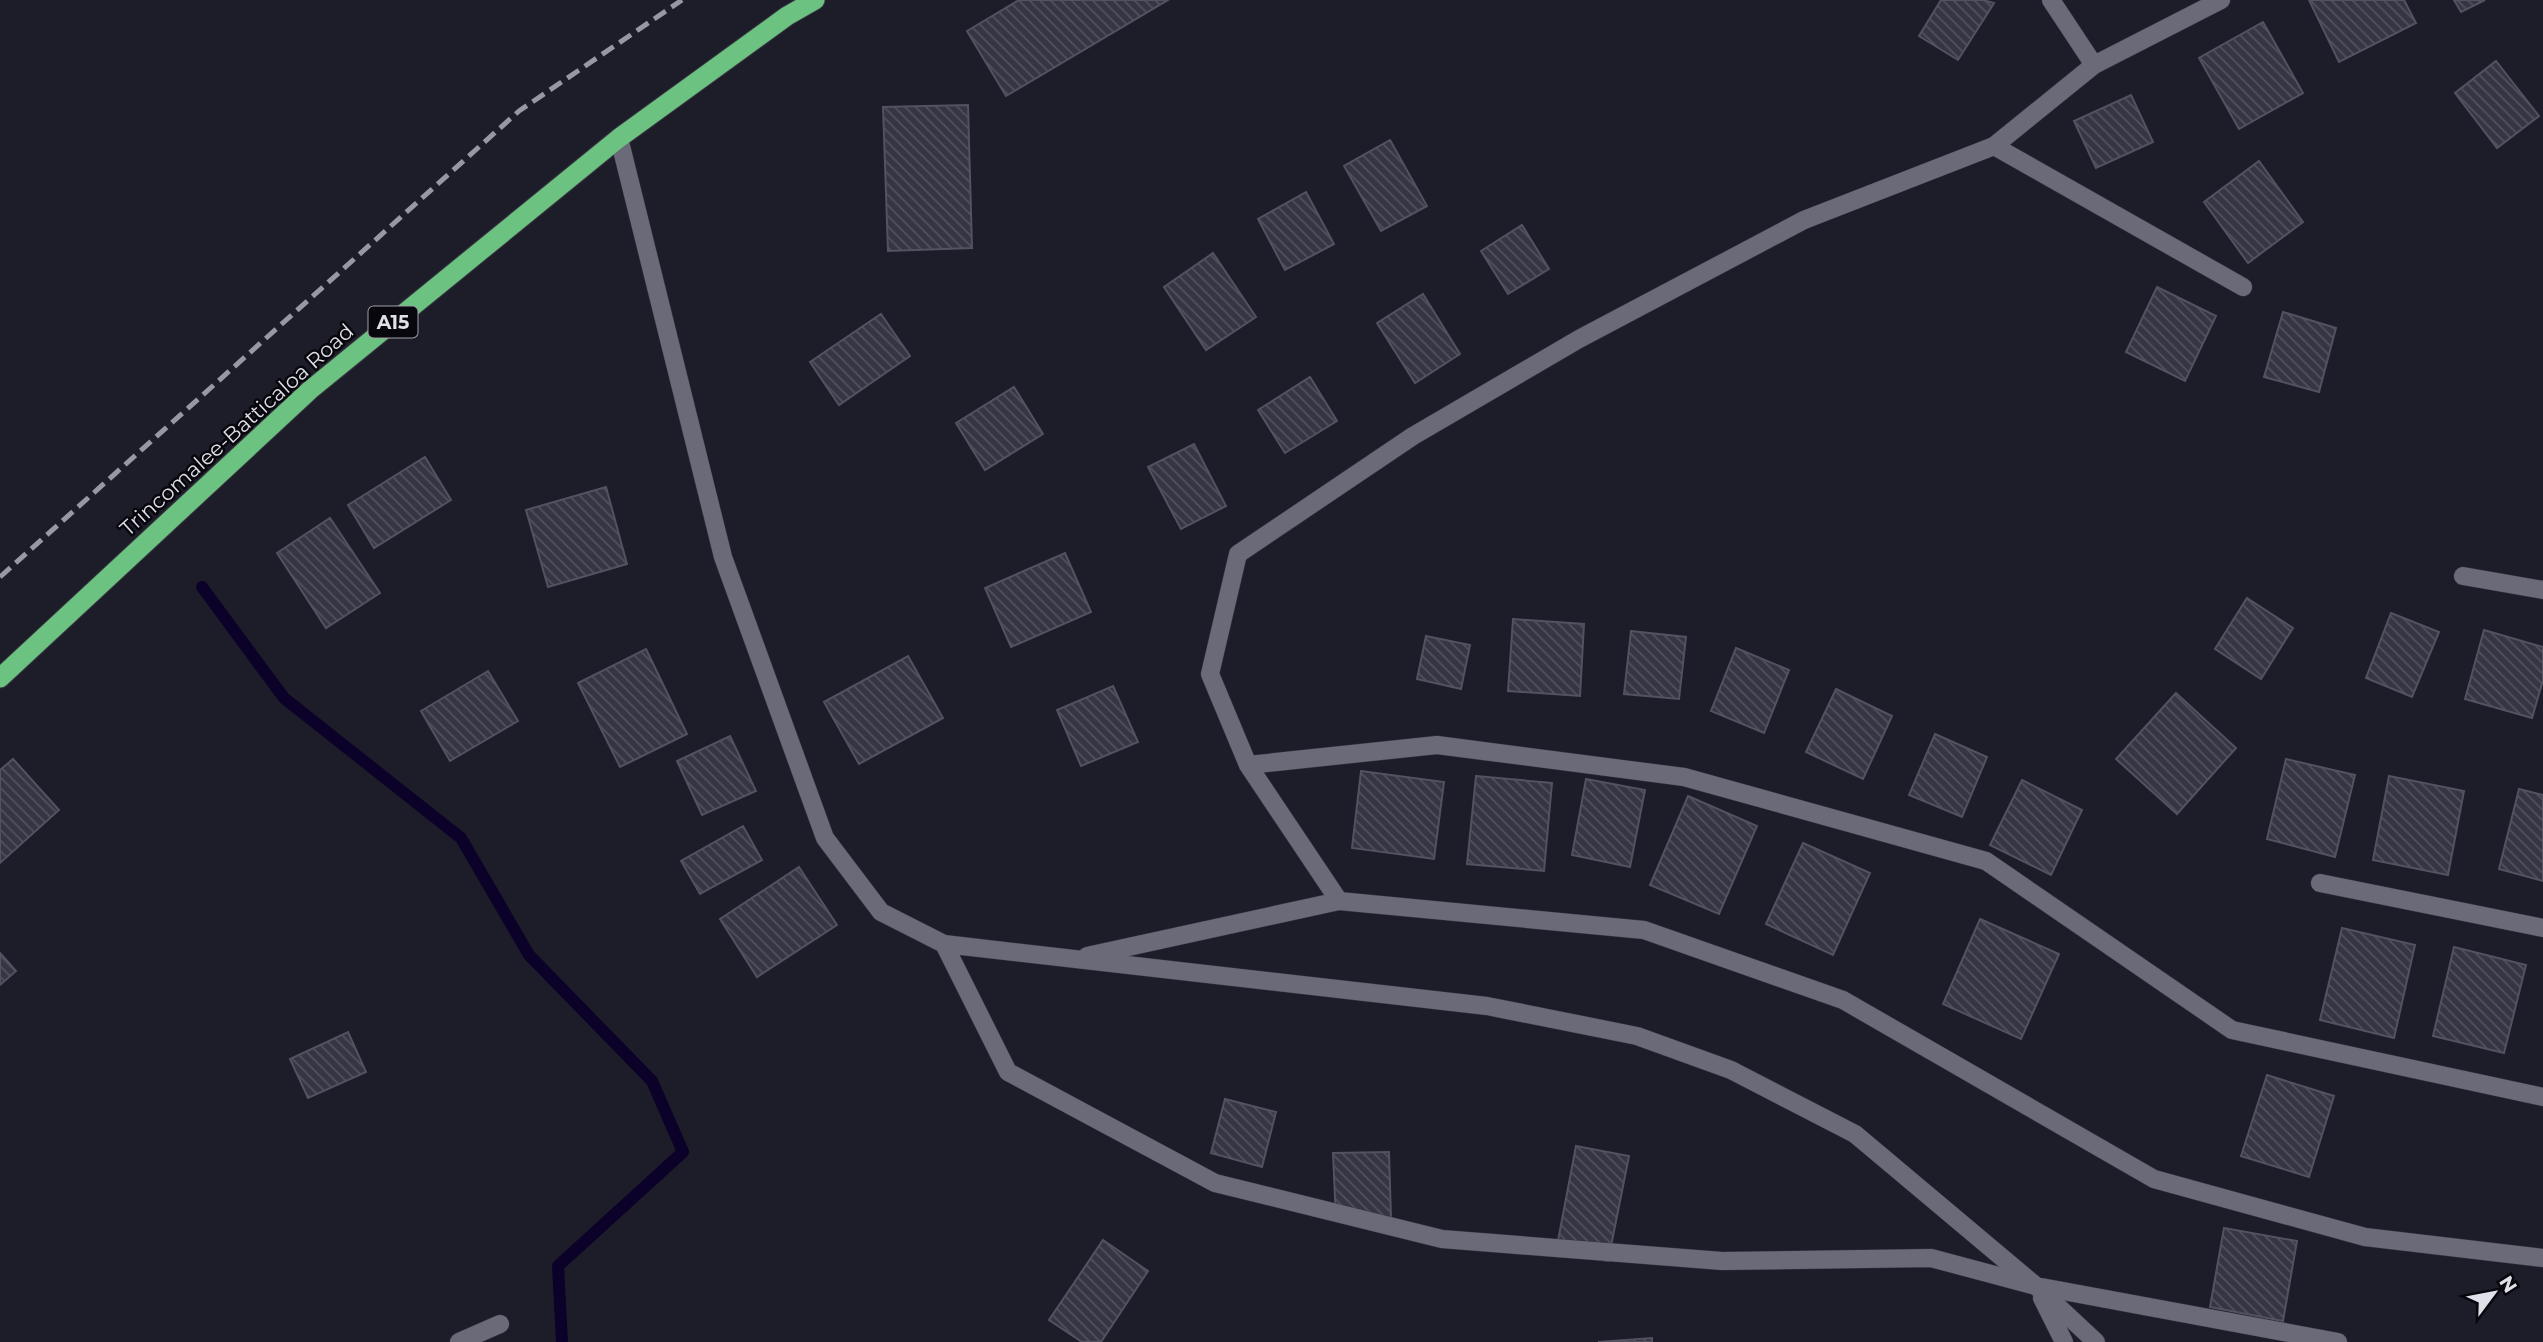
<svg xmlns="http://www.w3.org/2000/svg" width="2543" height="1342" font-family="Montserrat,sans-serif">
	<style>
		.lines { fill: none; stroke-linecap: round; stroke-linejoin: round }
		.stream { stroke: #0c0229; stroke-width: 12 }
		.building { fill: url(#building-back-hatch); stroke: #525261; stroke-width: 2 }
		.service-casing { stroke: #383741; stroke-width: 19 }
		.minor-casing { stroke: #383741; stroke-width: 19 }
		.trunk-casing { stroke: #383741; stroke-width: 21 }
		.service { stroke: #6a6a79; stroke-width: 18 }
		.minor { stroke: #6a6a79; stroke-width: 18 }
		.trunk { stroke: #6cc280; stroke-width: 19 }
		.rail { stroke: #9898a2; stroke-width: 5; stroke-dasharray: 14 7; stroke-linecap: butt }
		.labels { text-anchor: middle; stroke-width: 5; stroke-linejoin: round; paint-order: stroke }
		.shield { fill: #08070d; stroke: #9f9fa7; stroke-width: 2 }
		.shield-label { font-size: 19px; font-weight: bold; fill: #e0e0e9 }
		.street-label { font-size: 21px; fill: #e0e0e9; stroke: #08070d }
	</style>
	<defs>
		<pattern id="building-back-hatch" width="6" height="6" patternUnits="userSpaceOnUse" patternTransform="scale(1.75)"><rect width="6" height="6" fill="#353543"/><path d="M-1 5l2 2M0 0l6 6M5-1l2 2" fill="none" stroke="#52525e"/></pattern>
	</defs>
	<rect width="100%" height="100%" fill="#1d1c29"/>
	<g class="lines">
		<path class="stream" d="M202 587 284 698 461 838 529 955 652 1081 683 1152 558 1266 562 1342"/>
	</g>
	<path class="building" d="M1019 0H1168L1006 96 967 31Z
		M1941 0H1983L1994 3 1958 60 1919 36Z
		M2309 0H2404L2416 23 2339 62Z
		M2454 0H2485L2461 12Z
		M2263 22 2303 93 2239 129 2199 58Z
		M2496 61 2539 116 2497 148 2455 93Z
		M2131 95 2153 142 2096 168 2074 121Z
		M968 105 972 248 888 251 883 107Z
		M1390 140 1427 206 1381 231 1344 166Z
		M2259 161 2303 222 2248 263 2204 202Z
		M1306 192 1334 244 1285 270 1258 219Z
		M1522 225 1549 269 1508 294 1481 251Z
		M1213 253 1256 317 1206 350 1164 287Z
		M2157 287 2216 316 2185 381 2126 352Z
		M1423 294 1460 354 1415 383 1377 323Z
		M2283 312 2336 328 2319 392 2264 377Z
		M881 314 910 356 839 405 810 362Z
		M1310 377 1337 421 1285 453 1258 410Z
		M1014 387 1043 434 985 470 956 423Z
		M1194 444 1226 506 1181 529 1148 467Z
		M425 457 451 500 374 548 348 505Z
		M606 487 627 564 548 587 526 510Z
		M330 518 380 593 326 628 277 553Z
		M1065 553 1091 612 1011 647 985 588Z
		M2247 598 2293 628 2261 679 2215 649Z
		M2391 613 2439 632 2412 697 2366 678Z
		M1513 619 1584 624 1580 696 1508 691Z
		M2484 630 2543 647V680L2532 718 2465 699Z
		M1631 631 1686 637 1679 699 1624 694Z
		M1426 636 1470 645 1461 689 1417 679Z
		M1736 648 1789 670 1764 733 1711 711Z
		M646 649 687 734 620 767 578 683Z
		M908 656 943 718 859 764 824 702Z
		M488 671 518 721 450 761 421 711Z
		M1113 686 1138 742 1081 766 1057 710Z
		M1836 689 1892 716 1863 779 1806 752Z
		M2176 693 2236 748 2177 814 2116 759Z
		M1935 734 1987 757 1962 817 1909 795Z
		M730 736 756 791 702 815 677 761Z
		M13 759 59 810 0 863V770Z
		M2286 759 2355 775 2335 857 2267 839Z
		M1361 771 1444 782 1434 859 1352 848Z
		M1476 776 1552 783 1544 871 1467 864Z
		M2389 776 2464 791 2448 875 2373 860Z
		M1586 779 1645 790 1630 867 1572 855Z
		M2022 780 2082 810 2051 875 1990 845Z
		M2519 789 2543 795V881L2499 869Z
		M1688 796 1757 826 1719 914 1650 885Z
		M743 826 762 860 700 894 681 861Z
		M1803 843 1870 873 1833 955 1766 924Z
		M799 867 837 925 757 977 720 919Z
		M1980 919 2059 954 2021 1039 1943 1004Z
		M2342 928 2415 945 2394 1038 2320 1020Z
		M2454 947 2526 965 2504 1053 2433 1036Z
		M0 953 16 971 0 985Z
		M348 1032 366 1072 308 1098 290 1059Z
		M2267 1075 2334 1096 2309 1177 2241 1156Z
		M1225 1099 1276 1112 1262 1167 1211 1153Z
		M1576 1146 1629 1156 1608 1261 1556 1251Z
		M1389 1152 1391 1218 1336 1220 1333 1153Z
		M2224 1228 2297 1241 2283 1321 2210 1307Z
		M1103 1240 1148 1271 1101 1342H1082L1049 1320Z
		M1652 1338V1342H1598Z"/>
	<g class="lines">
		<g class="service-casing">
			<path id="service" d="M2036 1286 2096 1342
				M2042 1298 2064 1342"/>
		</g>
		<g class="minor-casing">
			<path id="minor" d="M2051 0 2094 65
				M619 138 723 557 825 838 881 912 944 944 1487 1006 1637 1036 1731 1070 1855 1134 2036 1286
				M1994 146 2243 287
				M2463 576 2543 590
				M1248 765 1437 745 1684 777 1986 861 2232 1030 2543 1097
				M2320 883 2543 928
				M1339 901 1248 765 1210 674 1238 554 1413 436 1579 339 1804 220 1994 146 2094 65 2221 0
				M944 944 1008 1072 1215 1183 1442 1239 1722 1261 1931 1258 2036 1286 2338 1342
				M1087 956 1339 901 1644 930 1843 1000 2154 1179 2365 1237 2543 1258
				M459 1342 500 1324"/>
		</g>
		<g class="trunk-casing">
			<path id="trunk" d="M0 678 310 390 619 138 787 16 815 0"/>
		</g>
		<use href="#service" class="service"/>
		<use href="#minor" class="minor"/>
		<use href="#trunk" class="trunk"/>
		<path class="rail" d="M0 577 519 111 682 0"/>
	</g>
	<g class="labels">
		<rect class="shield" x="368.5" y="306.5" width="49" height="31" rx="5"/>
		<g class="shield-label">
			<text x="393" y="329">A15</text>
		</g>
		<g class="street-label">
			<text transform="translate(237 430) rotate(-42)" y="7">Trincomalee-Batticaloa Road</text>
		</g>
	</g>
	<g transform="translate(2494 1293) rotate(58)" stroke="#08070d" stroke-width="5" paint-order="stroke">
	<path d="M0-5L12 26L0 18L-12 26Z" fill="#e0e0e9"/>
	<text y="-10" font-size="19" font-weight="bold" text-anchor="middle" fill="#e0e0e9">N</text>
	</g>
</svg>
